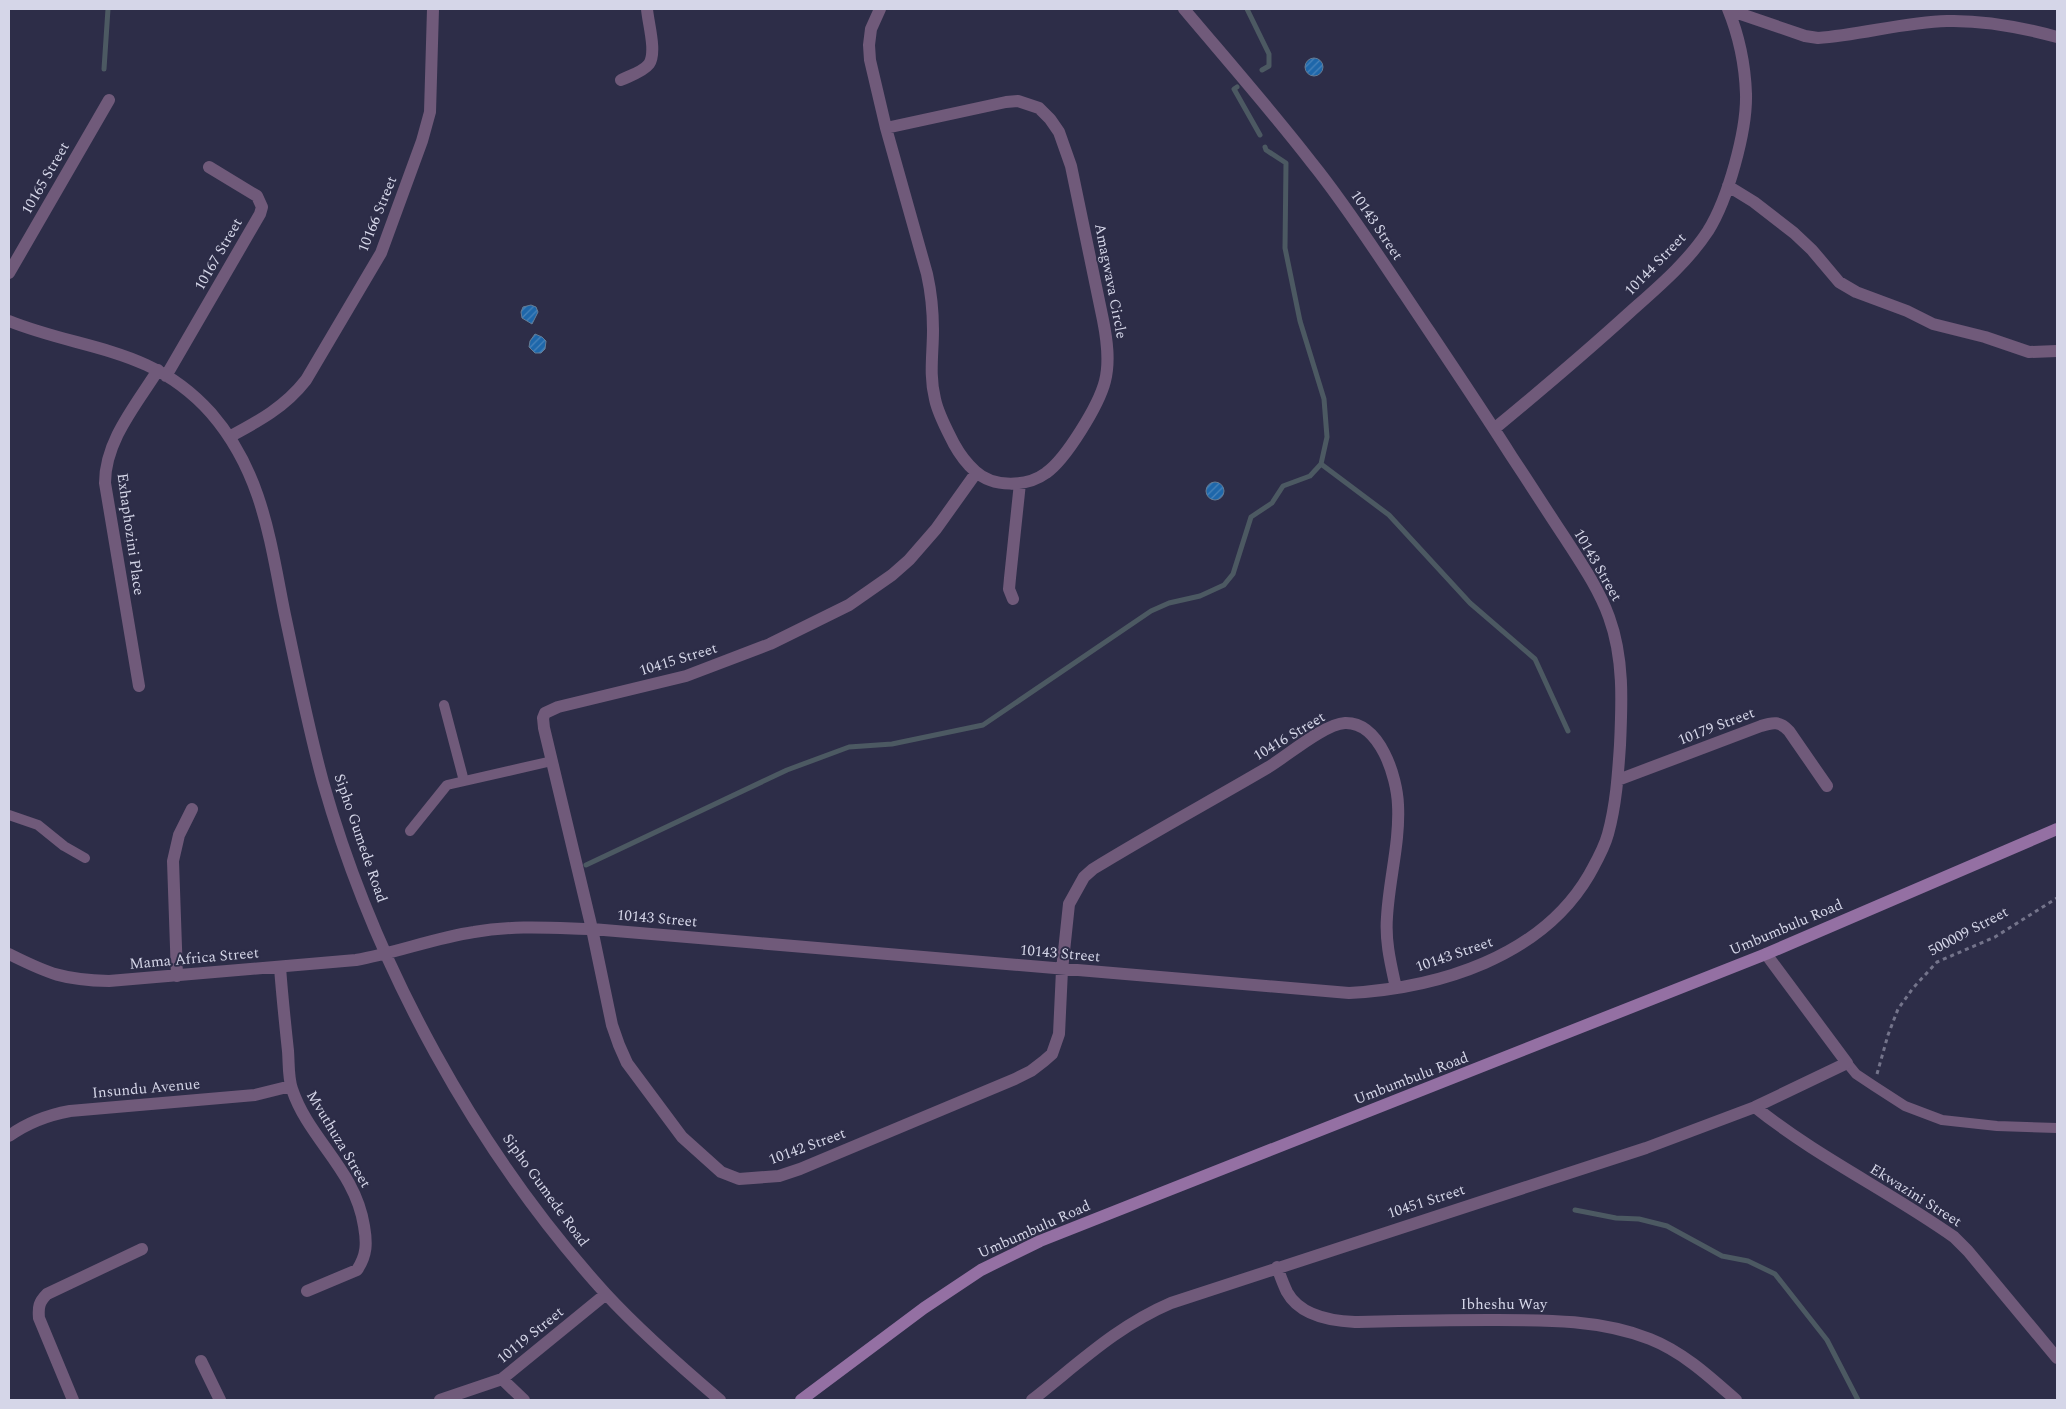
<svg xmlns="http://www.w3.org/2000/svg" width="2066" height="1409" font-family="Spectral,serif">
	<style>
		.lines { fill: none; stroke-linecap: round; stroke-linejoin: round }
		.stream { stroke: #4c5962; stroke-width: 5 }
		.building { fill: url(#building-hatch); stroke: #647c95 }
		.path { stroke: #74748b; stroke-width: 3; stroke-dasharray: 4 4; stroke-linecap: butt }
		.service { stroke: #705a7a; stroke-width: 10 }
		.minor { stroke: #705a7a; stroke-width: 12 }
		.secondary { stroke: #9470a3; stroke-width: 12 }
		.labels { text-anchor: middle; stroke-width: 4; stroke-linejoin: round; paint-order: stroke }
		.street-label { font-size: 15px; fill: #d5d6e8; stroke: #2d2d48 }
	</style>
	<defs>
		<pattern id="building-hatch" width="6" height="6" patternUnits="userSpaceOnUse" patternTransform="scale(1.25)"><rect width="6" height="6" fill="#1e67aa"/><path d="M-1 1l2-2M0 6l6-6M5 7l2-2" fill="none" stroke="#4883ba"/></pattern>
	</defs>
	<rect width="100%" height="100%" fill="#2d2d48"/>
	<g class="lines">
		<path class="stream" d="M1247 9 1269 54V66L1262 70
			M104 69 108 9
			M1237 87 1234 89 1260 135
			M1321 464 1389 515 1470 603 1535 659 1568 731
			M586 865 787 770 849 747 892 744 983 725 1151 611 1169 603 1200 596 1224 585 1233 574 1251 517 1272 503 1283 486 1310 476 1321 464 1327 437 1324 399 1300 321 1285 248 1286 163 1266 150 1265 147
			M1575 1210 1616 1218 1639 1219 1667 1226 1722 1256 1748 1261 1775 1274 1827 1340 1858 1400"/>
	</g>
	<path class="building" d="M1305 67a9 9 0 1 1 18 0a9 9 0 1 1-18 0Z
		M531 305 536 307 538 312 532 324 522 318 521 312 523 307Z
		M535 334 542 337 546 341 545 349 541 353H535L529 347 530 341Z
		M1206 491a9 9 0 1 1 18 0a9 9 0 1 1-18 0Z"/>
	<g class="lines">
		<path class="path" d="M1877 1074 1888 1035 1898 1009 1913 988 1937 962 1995 937 2057 898"/>
		<path class="service" d="M444 705 464 781
			M9 815 38 825 64 846 85 858
			M410 831 447 785 552 761
			M1847 1063 1856 1074 1874 1086 1905 1106 1942 1120 1997 1126 2057 1128"/>
		<path class="minor" d="M880 9 871 29 869 45 870 60 886 128 927 274C931 292 933 311 933 330 933 354 929 375 935 399 938 414 947 430 954 444 959 453 967 464 975 471 993 488 1027 487 1046 473 1066 459 1099 405 1105 381 1110 361 1107 340 1103 320L1071 166 1059 132 1050 119 1039 108 1018 101 1006 102 886 128
			M1729 10 1805 36 1818 38C1861 35 1904 22 1947 21 1982 20 2024 28 2057 37
			M621 80C629 76 643 72 649 64 657 52 648 23 647 9
			M1728 186 1754 202 1794 233 1812 250 1839 282 1856 292 1907 311 1933 324 1985 337 2029 352 2057 351
			M9 273 109 100
			M9 321C84 351 151 346 211 413 263 473 270 541 285 615 297 671 308 727 323 782 375 966 477 1152 605 1293 640 1331 680 1366 720 1400
			M166 376 260 214 262 207 257 196 209 167
			M1494 429C1540 391 1585 353 1629 313 1657 288 1687 263 1708 231 1728 199 1747 131 1746 94 1745 64 1739 36 1728 9
			M229 437C259 421 285 407 306 380L381 253 422 141 430 112 433 9
			M976 473 936 529 909 560 892 575 849 605 770 644 686 676 558 707 545 713 543 718 544 728 592 929 612 1025 619 1045 627 1063 682 1137 721 1172 739 1179 779 1176 800 1169 1015 1079 1031 1071 1044 1061 1052 1054 1059 1034 1062 970 1069 904 1084 877 1093 869C1150 834 1209 802 1267 768 1286 757 1324 724 1345 723 1380 722 1397 777 1398 805 1400 842 1389 880 1387 917 1385 942 1391 965 1396 988
			M1013 599 1009 589 1010 578 1020 483
			M139 686 105 483C105 441 136 405 158 370
			M1618 780 1761 726C1773 722 1780 721 1789 731L1827 786
			M9 954C49 974 64 980 109 981L356 960C396 953 434 938 474 932 514 925 553 928 592 929L1349 993C1439 988 1541 957 1589 875 1596 862 1604 849 1608 834 1616 805 1618 775 1620 745 1622 702 1624 658 1609 617 1599 589 1581 563 1565 538 1547 511 1530 484 1512 457 1477 402 1441 349 1405 295 1375 251 1346 205 1312 163 1271 110 1227 60 1184 9
			M280 967C282 995 285 1023 288 1051 289 1063 288 1077 292 1089 309 1140 355 1169 364 1226 367 1243 367 1255 357 1270L307 1291
			M177 976 173 861 179 835 192 809
			M1755 1107C1817 1157 1889 1191 1954 1237L1968 1251 2057 1358
			M9 1136C27 1123 48 1115 70 1111L255 1095 291 1086
			M1277 1267C1280 1275 1283 1284 1287 1292 1300 1316 1331 1321 1355 1322 1400 1321 1444 1320 1488 1320 1543 1320 1599 1319 1650 1339 1683 1352 1710 1377 1736 1400
			M201 1361 220 1400
			M502 1379 524 1400
			M73 1400 39 1318C38 1307 39 1302 47 1294L142 1249
			M440 1400 502 1379 606 1294
			M1032 1400C1078 1364 1117 1326 1171 1303L1646 1148 1755 1107 1847 1063 1766 954"/>
		<path class="secondary" d="M801 1400 924 1308 981 1270 1040 1241 1766 954 2057 829"/>
	</g>
	<g class="labels">
		<g class="street-label">
			<text transform="translate(45 178) rotate(-60)" y="5">10165 Street</text>
			<text transform="translate(377 214) rotate(-68)" y="5">10166 Street</text>
			<text transform="translate(1377 225) rotate(56)" y="5">10143 Street</text>
			<text transform="translate(218 254) rotate(-60)" y="5">10167 Street</text>
			<text transform="translate(1655 264) rotate(-46)" y="5">10144 Street</text>
			<text transform="translate(1111 281) rotate(79)" y="5">Amagwava Circle</text>
			<text transform="translate(131 534) rotate(82)" y="5">Exhaphozini Place</text>
			<text transform="translate(1598 565) rotate(60)" y="5">10143 Street</text>
			<text transform="translate(678 659) rotate(-17)" y="5">10415 Street</text>
			<text transform="translate(1716 726) rotate(-21)" y="5">10179 Street</text>
			<text transform="translate(1289 736) rotate(-31)" y="5">10416 Street</text>
			<text transform="translate(361 838) rotate(71)" y="5">Sipho Gumede Road</text>
			<text transform="translate(657 918) rotate(5)" y="5">10143 Street</text>
			<text transform="translate(1786 927) rotate(-23)" y="5">Umbumbulu Road</text>
			<text transform="translate(1968 931) rotate(-28)" y="5">500009 Street</text>
			<text transform="translate(1060 953) rotate(5)" y="5">10143 Street</text>
			<text transform="translate(1454 954) rotate(-19)" y="5">10143 Street</text>
			<text transform="translate(194 958) rotate(-5)" y="5">Mama Africa Street</text>
			<text transform="translate(1411 1078) rotate(-21)" y="5">Umbumbulu Road</text>
			<text transform="translate(146 1088) rotate(-5)" y="5">Insundu Avenue</text>
			<text transform="translate(339 1139) rotate(59)" y="5">Mvuthuza Street</text>
			<text transform="translate(807 1146) rotate(-20)" y="5">10142 Street</text>
			<text transform="translate(546 1190) rotate(54)" y="5">Sipho Gumede Road</text>
			<text transform="translate(1916 1195) rotate(32)" y="5">Ekwazini Street</text>
			<text transform="translate(1426 1201) rotate(-18)" y="5">10451 Street</text>
			<text transform="translate(1034 1229) rotate(-24)" y="5">Umbumbulu Road</text>
			<text x="1504" y="1309">Ibheshu Way</text>
			<text transform="translate(530 1335) rotate(-39)" y="5">10119 Street</text>
		</g>
	</g>
	<rect width="2066" height="1409" fill="none" stroke="#d5d6e8" stroke-width="20"/>
</svg>
